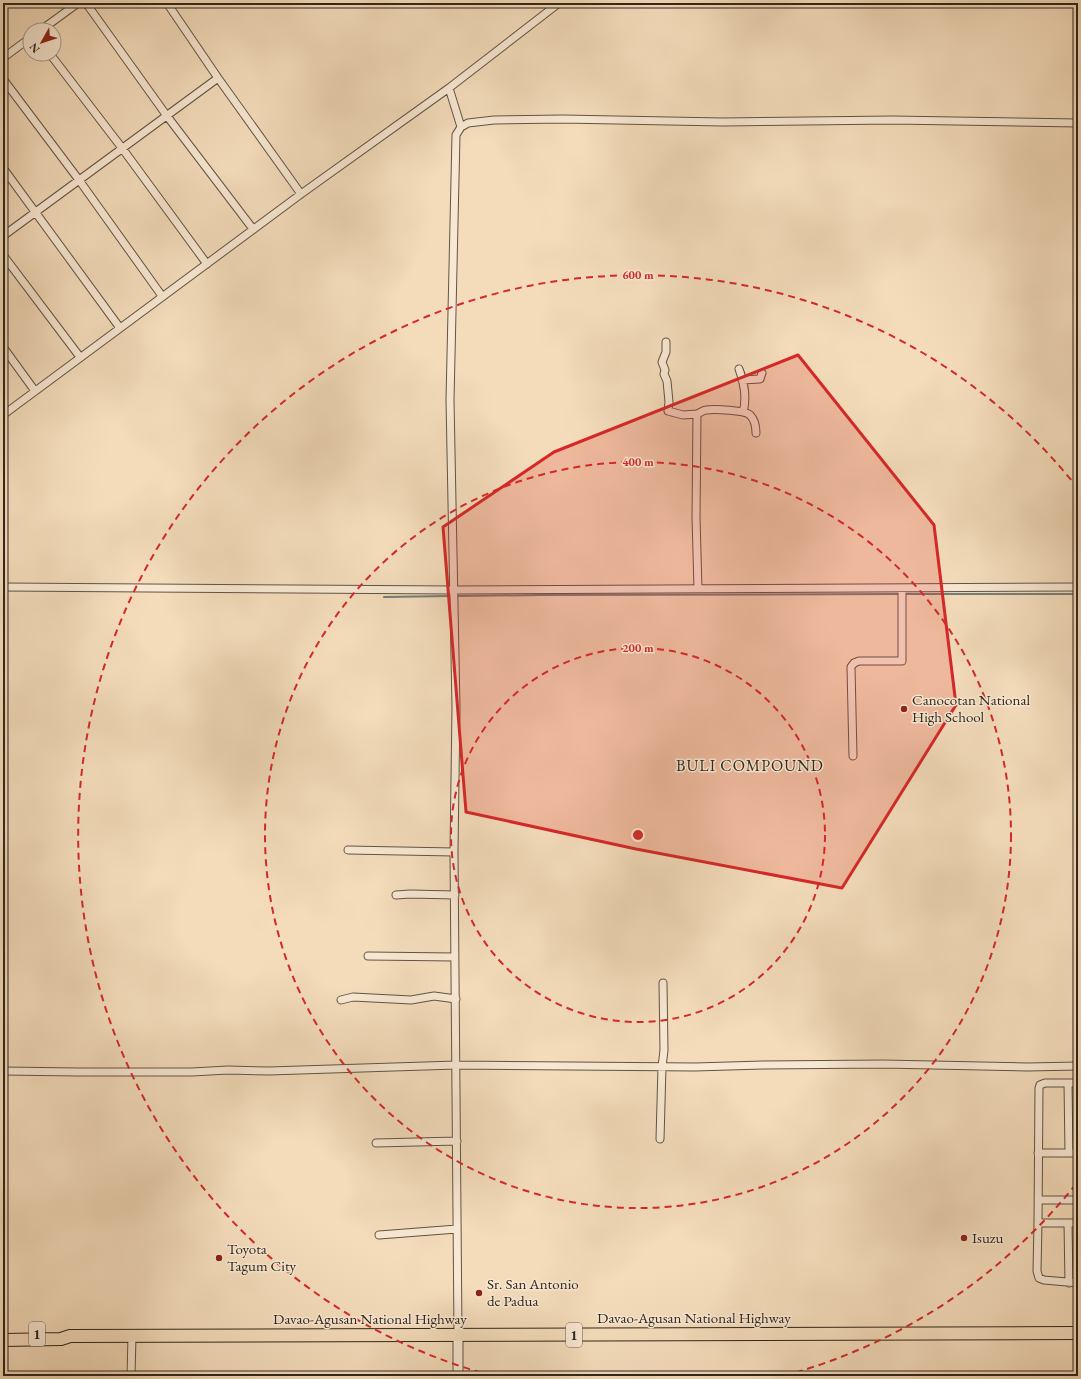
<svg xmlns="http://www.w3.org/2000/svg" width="1081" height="1379" font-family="'EB Garamond',serif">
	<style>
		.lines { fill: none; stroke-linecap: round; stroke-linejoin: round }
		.stream { stroke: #737e7a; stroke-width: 2 }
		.minor-casing { stroke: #615443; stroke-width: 9 }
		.tertiary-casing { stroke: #615443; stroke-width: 11 }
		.trunk-casing { stroke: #30261b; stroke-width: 14 }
		.minor { stroke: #f8e8d3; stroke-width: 7 }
		.tertiary { stroke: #f8e8d3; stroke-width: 9 }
		.trunk { stroke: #f4dcbb; stroke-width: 12 }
		.marked { fill: #d62828; fill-opacity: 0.2; stroke: #d62828; stroke-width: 3; stroke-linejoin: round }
		.ring { fill: none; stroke: #d62828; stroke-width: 2; stroke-dasharray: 7 5 }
		.poi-dot { fill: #8f2418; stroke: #f8e8d3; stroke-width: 1.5 }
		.labels { text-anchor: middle; stroke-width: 3; stroke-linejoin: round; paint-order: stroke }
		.shield { fill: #f8e8d3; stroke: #6c6052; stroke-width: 1 }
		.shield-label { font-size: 14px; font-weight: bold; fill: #30261b }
		.poi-label { font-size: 15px; fill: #30261b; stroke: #f8e8d3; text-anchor: start }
		.street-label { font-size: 15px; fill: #30261b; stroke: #f8e8d3 }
		.neighbourhood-label { font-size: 16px; letter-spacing: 1px; fill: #30261b; stroke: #f8e8d3 }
		.centre { fill: #d62828; stroke: #f8e8d3; stroke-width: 2 }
		.ring-label { font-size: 12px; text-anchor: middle; font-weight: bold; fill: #d62828; stroke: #f8e8d3; stroke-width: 3; stroke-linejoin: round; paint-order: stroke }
	</style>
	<rect width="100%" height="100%" fill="#f4dcbb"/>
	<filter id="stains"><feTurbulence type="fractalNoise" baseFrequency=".005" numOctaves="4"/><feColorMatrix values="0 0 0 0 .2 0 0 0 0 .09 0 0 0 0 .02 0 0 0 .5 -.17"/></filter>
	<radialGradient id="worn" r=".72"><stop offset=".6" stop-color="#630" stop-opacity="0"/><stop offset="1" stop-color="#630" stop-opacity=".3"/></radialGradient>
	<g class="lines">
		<path class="stream" d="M905 594H1078
			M458 596 540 595 899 594
			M384 597 450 596"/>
		<g class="minor-casing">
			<path id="minor" d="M86 3 167 116 253 229
				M167 3 218 78 301 194
				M41 30 78 3
				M50 54 122 148 207 264
				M3 58 30 38
				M3 79 79 180 162 296
				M449 88 461 127
				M3 168 120 328
				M3 236 218 78
				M3 255 80 357
				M666 342V352L662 362 665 370 664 374 667 381 669 402 668 411 683 415 697 414
				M3 347 35 391
				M739 369C744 381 747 399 743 412
				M742 380 760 379 762 373
				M3 415 301 194 449 88 559 3
				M3 587 454 590 1078 587
				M698 589 696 517 697 414C700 413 703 410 706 410 714 409 745 410 750 415 755 420 756 427 756 433
				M853 756 851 667 854 663 859 661H902V588
				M348 850 454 852
				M396 895 410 894 455 895
				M368 956 455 957
				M341 1000 353 997 411 1000 434 996 456 999
				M3 1071 78 1072H192L228 1070 269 1071 456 1065 695 1067 763 1065 883 1064 1028 1067 1078 1066
				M1068 1083 1069 1153
				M1078 1083H1045L1040 1085 1039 1088 1038 1223 1037 1271 1039 1278 1044 1280 1078 1283
				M660 1139 662 1067 664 1050 663 983
				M376 1143 457 1141
				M1038 1153H1078
				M1038 1200H1078
				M1038 1223H1078
				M1068 1223 1069 1283
				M379 1235 457 1229
				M458 1335 454 852 456 707 450 400 456 135 461 127 468 123 494 120 563 119 722 122 893 120 1078 123
				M131 1376 132 1336"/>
		</g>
		<g class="tertiary-casing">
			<path id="tertiary" d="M458 1376V1335"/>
		</g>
		<g class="trunk-casing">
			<path id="trunk" d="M3 1340 61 1339 70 1336 1078 1333"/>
		</g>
		<use href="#minor" class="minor"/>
		<use href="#tertiary" class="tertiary"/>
		<use href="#trunk" class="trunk"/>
	</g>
	<path class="marked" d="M798 355 934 525 956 705 842 888 636 849 466 812 443 527 554 452Z"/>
	<g class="ring">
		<circle cx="638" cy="835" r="187"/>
		<circle cx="638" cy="835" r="373"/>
		<path d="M1076 1184A560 560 0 0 1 783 1376M493 1376A560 560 0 1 1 1076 486"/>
	</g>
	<g class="poi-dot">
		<circle cx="904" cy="709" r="4"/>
		<circle cx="964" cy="1238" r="4"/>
		<circle cx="219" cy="1258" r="4"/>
		<circle cx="479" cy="1293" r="4"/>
	</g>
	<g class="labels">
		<g class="shield">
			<rect x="29" y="1322" width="16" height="24" rx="3"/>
			<rect x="566" y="1323" width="16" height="24" rx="3"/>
		</g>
		<g class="shield-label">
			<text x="37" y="1339">1</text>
			<text x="574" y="1340">1</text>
		</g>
		<g class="poi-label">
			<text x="912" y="705">Canocotan National<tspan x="912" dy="17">High School</tspan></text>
			<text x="972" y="1243">Isuzu</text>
			<text x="227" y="1254">Toyota<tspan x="227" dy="17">Tagum City</tspan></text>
			<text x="487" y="1289">Sr. San Antonio<tspan x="487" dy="17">de Padua</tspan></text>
		</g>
		<g class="street-label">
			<text x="694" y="1323">Davao-Agusan National Highway</text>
			<text x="370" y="1324">Davao-Agusan National Highway</text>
		</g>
		<g class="neighbourhood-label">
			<text x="750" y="771">BULI COMPOUND</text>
		</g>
	</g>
	<circle cx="638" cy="835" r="6" class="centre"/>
	<g class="ring-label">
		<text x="638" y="279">600 m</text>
		<text x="638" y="466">400 m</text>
		<text x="638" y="652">200 m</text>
	</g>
	<rect width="1081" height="1379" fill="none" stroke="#f4dcbb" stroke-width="16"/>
	<rect x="4" y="4" width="1073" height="1371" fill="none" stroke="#30261b" stroke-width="2"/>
	<rect x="8" y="8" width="1065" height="1363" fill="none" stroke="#30261b"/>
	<g transform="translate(42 42) rotate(231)"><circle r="19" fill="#f8e8d3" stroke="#a89a89"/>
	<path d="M0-3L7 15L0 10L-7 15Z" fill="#8f2418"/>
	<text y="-6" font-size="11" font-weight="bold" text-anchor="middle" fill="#30261b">N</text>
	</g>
	<rect width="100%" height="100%" filter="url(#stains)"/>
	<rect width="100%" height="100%" fill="url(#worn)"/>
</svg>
